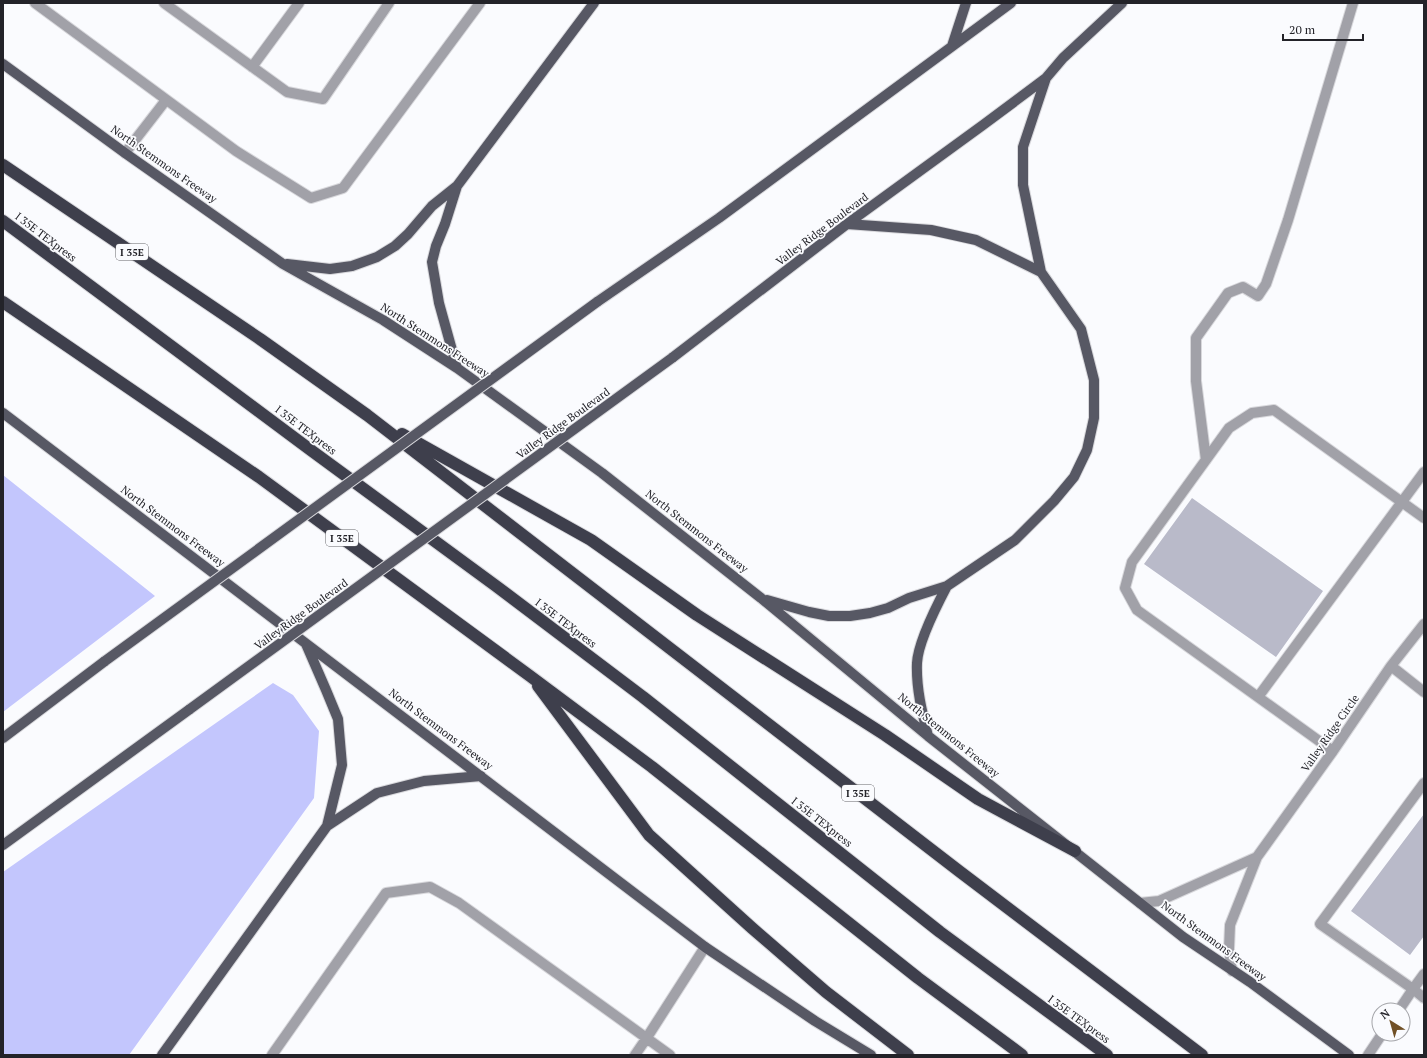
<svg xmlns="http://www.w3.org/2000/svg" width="1427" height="1058" font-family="'PT Serif',serif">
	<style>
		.green { fill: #c3c6fd }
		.building { fill: #b9bac9 }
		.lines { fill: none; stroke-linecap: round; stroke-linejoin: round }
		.minor-casing { stroke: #d8d8dc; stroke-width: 12 }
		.major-casing { stroke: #d8d8dc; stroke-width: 12 }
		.highway-casing { stroke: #d8d8dc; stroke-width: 14 }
		.minor { stroke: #a1a1a8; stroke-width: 10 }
		.major { stroke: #575864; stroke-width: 10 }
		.highway { stroke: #3e3f4c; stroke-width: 12 }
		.major-bridge-casing { stroke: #d8d8dc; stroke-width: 12; stroke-linecap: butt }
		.major-bridge { stroke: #575864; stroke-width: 10 }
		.labels { text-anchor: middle; stroke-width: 3.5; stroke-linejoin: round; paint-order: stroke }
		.shield { fill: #fafbfe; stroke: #646469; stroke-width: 1 }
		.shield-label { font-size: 10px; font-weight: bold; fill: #232329 }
		.street-label { font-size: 11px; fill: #232329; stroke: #fafbfe }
	</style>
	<rect width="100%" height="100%" fill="#fafbfe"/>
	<path class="green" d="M3 475 155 596 3 712Z
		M273 683 293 695 319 731 314 798 129 1055H3V872Z"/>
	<path class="building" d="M1192 498 1323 591 1276 657 1144 564Z
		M1424 814V936L1410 955 1351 911Z"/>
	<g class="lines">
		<g class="minor-casing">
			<path id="minor" d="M35 3 236 151 311 198 343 188 480 3
				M164 3 287 92 323 99 389 3
				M252 67 299 3
				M125 153 166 100
				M1206 460 1196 381V338L1228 293 1243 287 1258 296 1266 284 1288 220 1353 3
				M1391 666 1424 692
				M1258 697 1424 472
				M1333 751 1137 610 1125 588 1132 562 1229 428 1252 413 1274 410 1424 518
				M1140 903 1159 901 1257 857
				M1232 971 1229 949 1230 925 1257 857 1333 751 1391 666 1424 624
				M1424 974 1413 989 1424 998
				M1399 1010 1413 989 1320 924 1424 783
				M272 1055 386 893 430 887 459 903 670 1055
				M635 1055 646 1039 705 947
				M1368 1055 1382 1034"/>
		</g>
		<g class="major-casing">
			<path id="major" d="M952 46 966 3
				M3 64 125 153 283 264 383 320 457 368 602 473 761 598 928 736 1183 937 1250 982 1349 1055
				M457 186 445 224 436 246 432 262 439 303 457 368
				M847 224 931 230 976 240 1041 272
				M287 264 330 269 352 266 377 257 395 246 408 234 432 206 457 186 594 3
				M597 302 719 218 1011 3
				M672 358 847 224 983 125 1046 78 1063 58 1122 3
				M3 413 705 947 815 1021 871 1055
				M767 600 809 612 829 616H850L870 613 888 608 909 598 947 586 1015 540 1054 501 1074 477 1087 450 1094 418V380L1081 329 1041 272 1023 185V147L1046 78
				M306 644 326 690 338 719 342 765 327 826
				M928 736C922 712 916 688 917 663 918 642 937 605 947 586
				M3 738 105 661
				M3 845 190 709
				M162 1055 327 826 377 793 424 781 481 776"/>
		</g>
		<g class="highway-casing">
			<path id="highway" d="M3 165 260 339 367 415 959 871 1202 1055
				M3 221 312 451 496 586 643 697 940 932 1107 1055
				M3 302 259 477 530 676 652 767 918 978 1022 1055
				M402 434 591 540 697 615 885 735 978 799 1075 851
				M538 686 649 835 752 928 826 992 908 1055"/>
		</g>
		<use href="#minor" class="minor"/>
		<use href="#major" class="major"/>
		<use href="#highway" class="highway"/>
		<g class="major-bridge-casing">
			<path id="major-bridge" d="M105 661 597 302
				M190 709 672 358"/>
		</g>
		<use href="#major-bridge" class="major-bridge"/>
	</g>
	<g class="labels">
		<g class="shield">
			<rect x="116" y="244" width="32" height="16" rx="3"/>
			<rect x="326" y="530" width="32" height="16" rx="3"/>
			<rect x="842" y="785" width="32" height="16" rx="3"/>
		</g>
		<g class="shield-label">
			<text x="132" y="256">I 35E</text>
			<text x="342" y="542">I 35E</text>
			<text x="858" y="797">I 35E</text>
		</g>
		<g class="street-label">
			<text transform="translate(164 164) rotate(35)" y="4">North Stemmons Freeway</text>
			<text transform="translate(822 229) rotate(-37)" y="4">Valley Ridge Boulevard</text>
			<text transform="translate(46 237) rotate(37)" y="4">I 35E TEXpress</text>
			<text transform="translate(435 340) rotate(33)" y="4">North Stemmons Freeway</text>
			<text transform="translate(563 423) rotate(-36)" y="4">Valley Ridge Boulevard</text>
			<text transform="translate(306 430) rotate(37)" y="4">I 35E TEXpress</text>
			<text transform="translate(173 526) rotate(37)" y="4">North Stemmons Freeway</text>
			<text transform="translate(697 531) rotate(38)" y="4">North Stemmons Freeway</text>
			<text transform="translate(301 614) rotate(-36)" y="4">Valley Ridge Boulevard</text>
			<text transform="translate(566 623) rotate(37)" y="4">I 35E TEXpress</text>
			<text transform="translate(441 729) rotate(37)" y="4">North Stemmons Freeway</text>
			<text transform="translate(1330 733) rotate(-55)" y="4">Valley Ridge Circle</text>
			<text transform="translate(949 735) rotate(39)" y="4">North Stemmons Freeway</text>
			<text transform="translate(822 822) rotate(38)" y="4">I 35E TEXpress</text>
			<text transform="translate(1214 941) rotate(36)" y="4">North Stemmons Freeway</text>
			<text transform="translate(1079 1019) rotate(36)" y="4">I 35E TEXpress</text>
		</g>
	</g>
	<rect width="1427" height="1058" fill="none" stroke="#232329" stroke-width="8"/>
	<g transform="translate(1391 1022) rotate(323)"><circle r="19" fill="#fafbfe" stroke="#a4a5a9"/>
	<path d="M0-3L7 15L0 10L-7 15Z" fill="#715127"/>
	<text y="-6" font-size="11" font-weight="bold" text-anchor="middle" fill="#232329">N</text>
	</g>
	<path d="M1283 34v6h80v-6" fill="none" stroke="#232329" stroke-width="2"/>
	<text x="1289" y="34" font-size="12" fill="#232329" stroke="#fafbfe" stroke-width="3" paint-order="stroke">20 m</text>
</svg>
